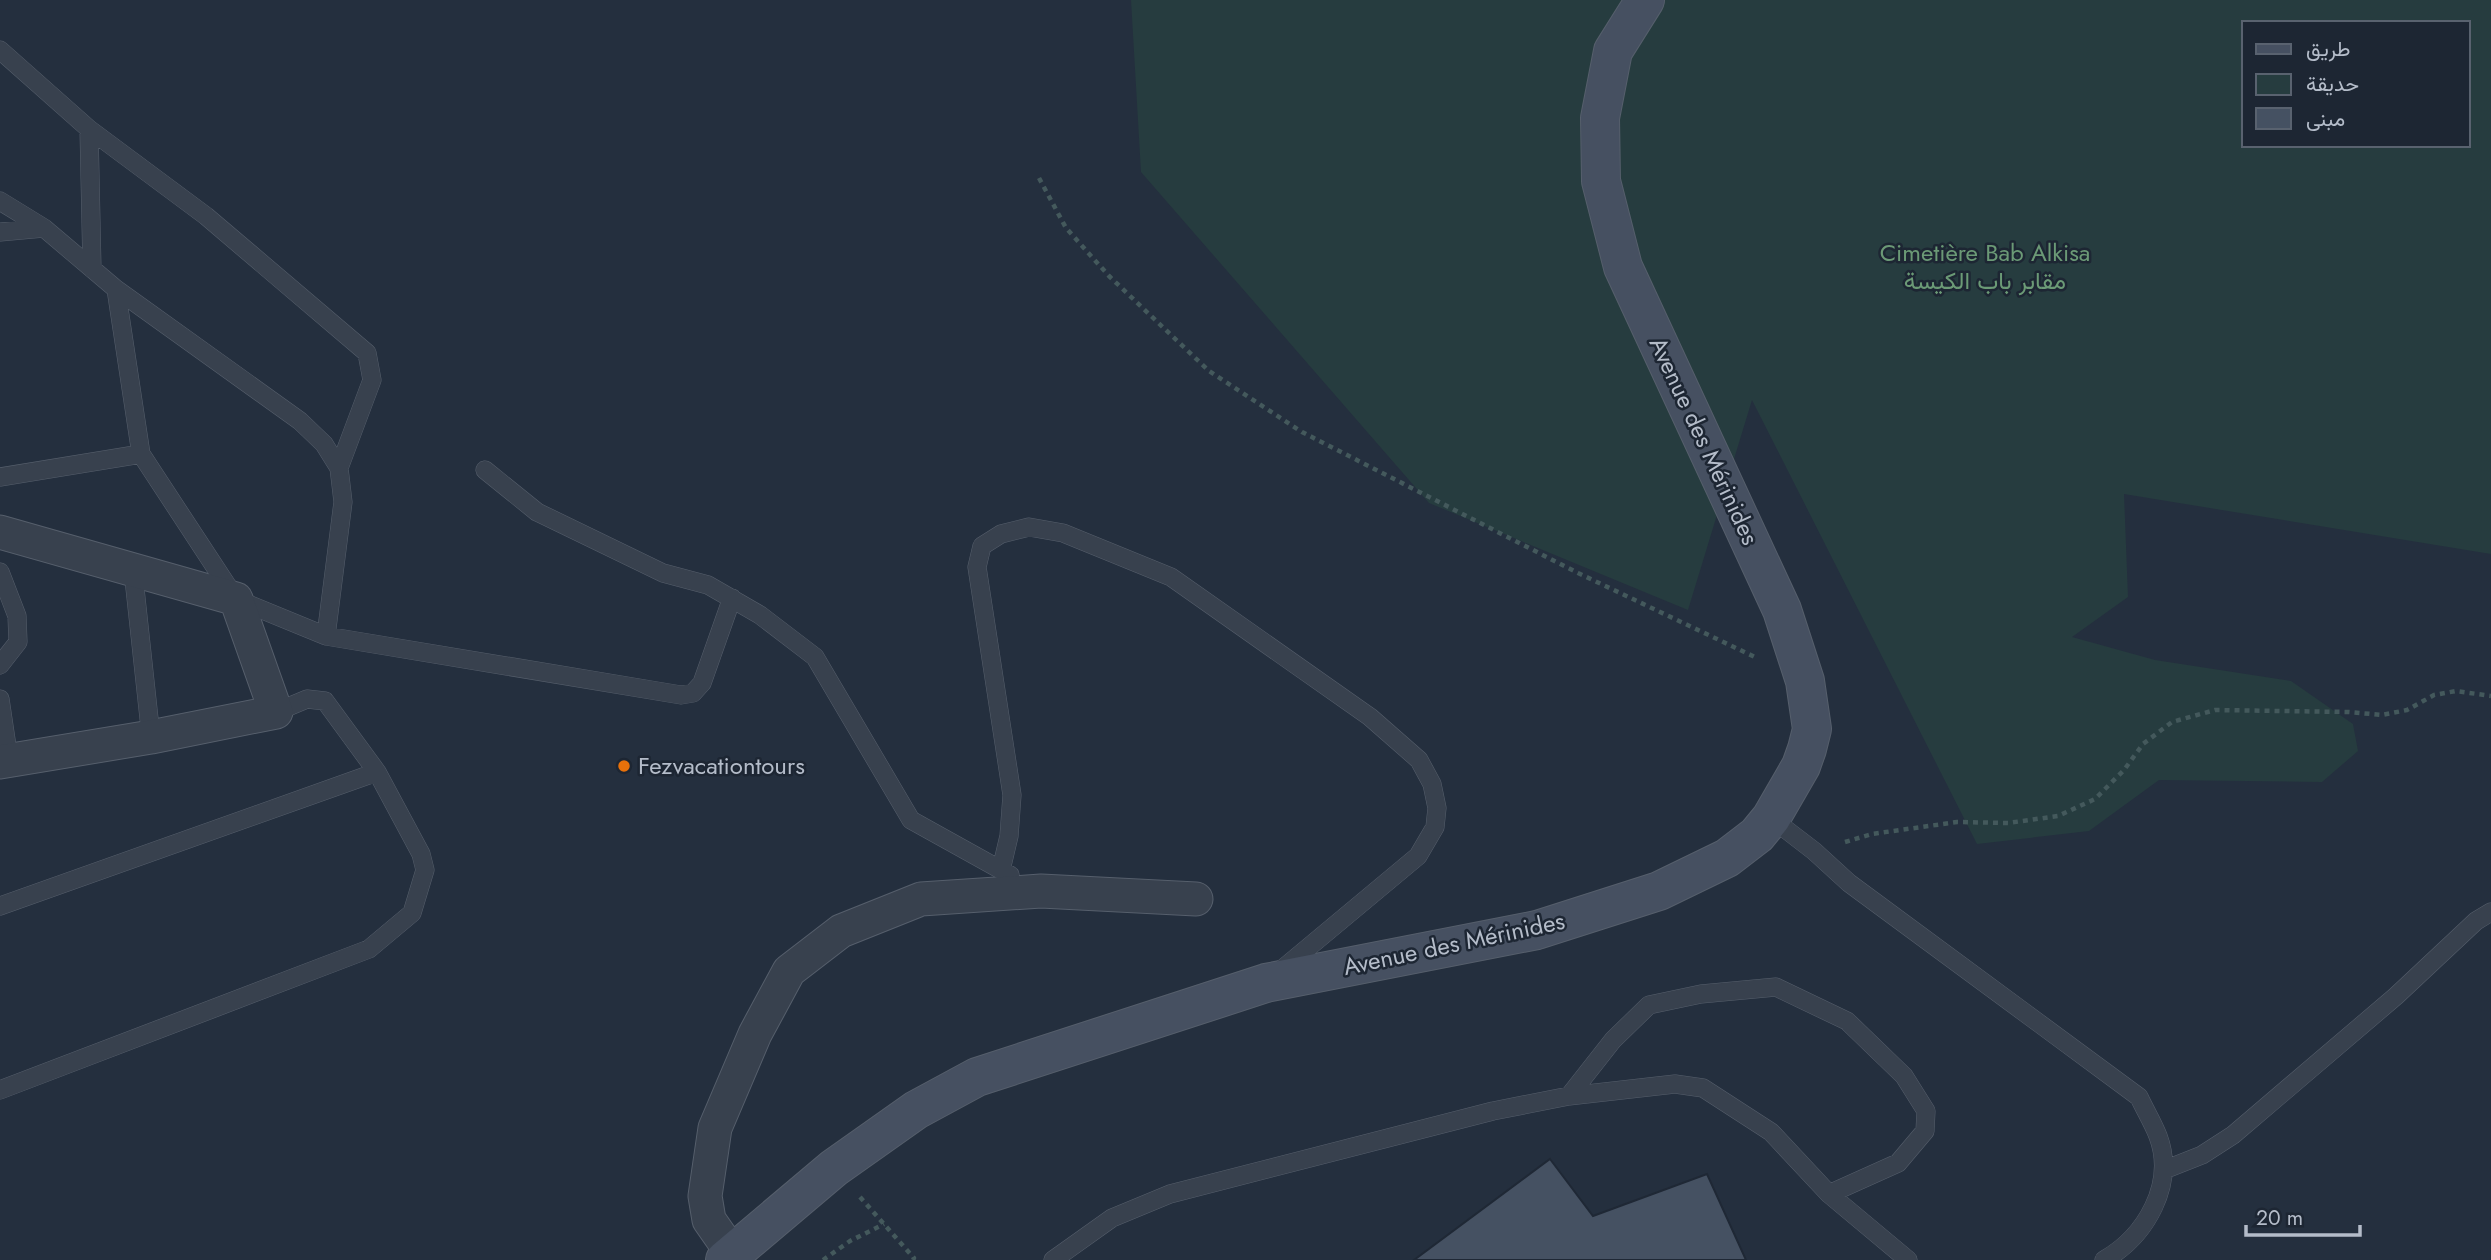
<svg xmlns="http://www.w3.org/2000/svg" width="2491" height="1260" font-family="Jost,Vazirmatn,sans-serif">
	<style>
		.green { fill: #263c3f; fill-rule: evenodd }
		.building { fill: #455162; stroke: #1f2835; stroke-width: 2 }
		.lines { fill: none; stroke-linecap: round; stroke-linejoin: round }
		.service-casing { stroke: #565f6c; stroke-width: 19 }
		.minor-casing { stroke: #565f6c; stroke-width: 35 }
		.secondary-casing { stroke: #565f6c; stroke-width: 40 }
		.path { stroke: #44595c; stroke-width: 4.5; stroke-dasharray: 5 5; stroke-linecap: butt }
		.service { stroke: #38414e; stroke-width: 18 }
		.minor { stroke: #38414e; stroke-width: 33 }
		.secondary { stroke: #465061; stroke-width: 38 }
		.food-dot { fill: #e8710a; stroke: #1d2633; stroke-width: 2.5 }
		.labels { text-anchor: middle; stroke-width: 5; stroke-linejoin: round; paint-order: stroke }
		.park-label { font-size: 24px; fill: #6b9a76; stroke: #1d2633 }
		.street-label { font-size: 24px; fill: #b4bcc9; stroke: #1d2633 }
		.poi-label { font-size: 24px; fill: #b4bcc9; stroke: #1d2633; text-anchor: start }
	</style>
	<rect width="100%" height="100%" fill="#242f3e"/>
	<path class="green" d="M1131 0H2491V554L2124 494 2128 597 2072 637 2155 660 2291 681 2353 724 2358 751 2322 782 2159 780 2089 831 1977 844 1752 400 1688 610 1429 503 1141 172ZM2244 23H2468V145H2244Z"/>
	<path class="building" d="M1550 1159 1593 1216 1707 1174 1746 1260H1414Z"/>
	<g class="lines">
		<g class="service-casing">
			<path id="service" d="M0 50 89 129 206 216 367 353 372 380 339 468 343 502 326 636
				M89 129 92 269
				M0 201 44 228 116 289 300 421 324 444 339 468
				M0 232 44 228
				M116 289 141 454 236 599 326 636 681 695 693 693 702 683 732 598
				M485 470 537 512 663 573 708 585 760 615 815 657 911 820 1010 875
				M0 477 141 454
				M133 570 151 737
				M0 572 17 616 18 642 0 665
				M0 699 9 760
				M276 712 307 699 325 701 377 772
				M1771 818 1814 851 1849 883 2139 1097C2145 1110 2153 1123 2158 1136 2176 1184 2146 1236 2104 1260
				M1001 870 1009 836 1012 795 977 567 982 546 1001 534 1029 527 1063 533 1171 577 1370 717 1419 760 1432 784 1437 808 1435 827 1418 856 1280 971
				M0 906 377 772 421 854 425 870 412 913 369 949 0 1090
				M1569 1096 1613 1040 1649 1005 1701 994 1776 987 1847 1021 1904 1076 1926 1111 1925 1131 1898 1163 1829 1194
				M2164 1170 2202 1155 2233 1135 2396 996 2476 921 2491 912
				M1053 1260 1112 1218 1170 1194 1493 1111 1569 1096 1675 1084 1703 1088 1771 1132 1829 1194 1908 1260"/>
		</g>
		<g class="minor-casing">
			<path id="minor" d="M0 532 236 599 276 712 151 737 0 762
				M732 1253 709 1220 705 1196 715 1128 755 1034 789 971 841 931 921 899 1041 891 1196 899"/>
		</g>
		<g class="secondary-casing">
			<path id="secondary" d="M725 1260 834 1168 916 1110 977 1077 1266 983 1537 930 1634 899 1659 891 1727 858 1757 835 1771 818 1801 766 1807 749 1812 729 1805 681 1782 610 1623 267 1601 181 1600 118 1613 51 1645 0"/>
		</g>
		<path class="path" d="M1039 178 1066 228 1109 276 1209 371 1302 432 1578 573 1757 658
			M1845 842 1872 834 1957 822 2008 823 2058 816 2095 799 2124 770 2143 744 2172 722 2215 710 2349 712 2382 715 2407 710 2434 695 2456 691 2491 696
			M860 1197 914 1258 913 1260
			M823 1260 850 1241 884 1224"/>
		<use href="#service" class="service"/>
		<use href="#minor" class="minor"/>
		<use href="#secondary" class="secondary"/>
	</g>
	<circle class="food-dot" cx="624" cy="766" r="7"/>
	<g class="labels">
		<g class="park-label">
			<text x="1985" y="261">Cimetière Bab Alkisa<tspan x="1985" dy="28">مقابر باب الكيسة</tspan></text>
		</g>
		<g class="street-label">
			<text transform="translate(1704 441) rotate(65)" y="8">Avenue des Mérinides</text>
			<text transform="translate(1454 944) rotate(-12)" y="8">Avenue des Mérinides</text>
		</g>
		<g class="poi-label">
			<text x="638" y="774">Fezvacationtours</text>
		</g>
	</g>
	<rect x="2242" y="21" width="228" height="126" fill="#1d2633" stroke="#59626f" stroke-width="2"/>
	<rect x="2256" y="44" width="35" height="10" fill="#465061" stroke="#59626f" stroke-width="2"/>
	<text x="2306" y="56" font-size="21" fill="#b4bcc9">طريق</text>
	<rect x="2256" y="74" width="35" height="21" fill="#263c3f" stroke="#59626f" stroke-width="2"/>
	<text x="2306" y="91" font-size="21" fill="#b4bcc9">حديقة</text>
	<rect x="2256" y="108" width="35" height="21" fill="#455162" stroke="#59626f" stroke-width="2"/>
	<text x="2306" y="126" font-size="21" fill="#b4bcc9">مبنى</text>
	<path d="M2246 1225v10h114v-10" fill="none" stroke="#b4bcc9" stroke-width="3.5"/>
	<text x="2256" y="1225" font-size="21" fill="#b4bcc9" stroke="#1d2633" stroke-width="5" paint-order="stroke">20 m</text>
</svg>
